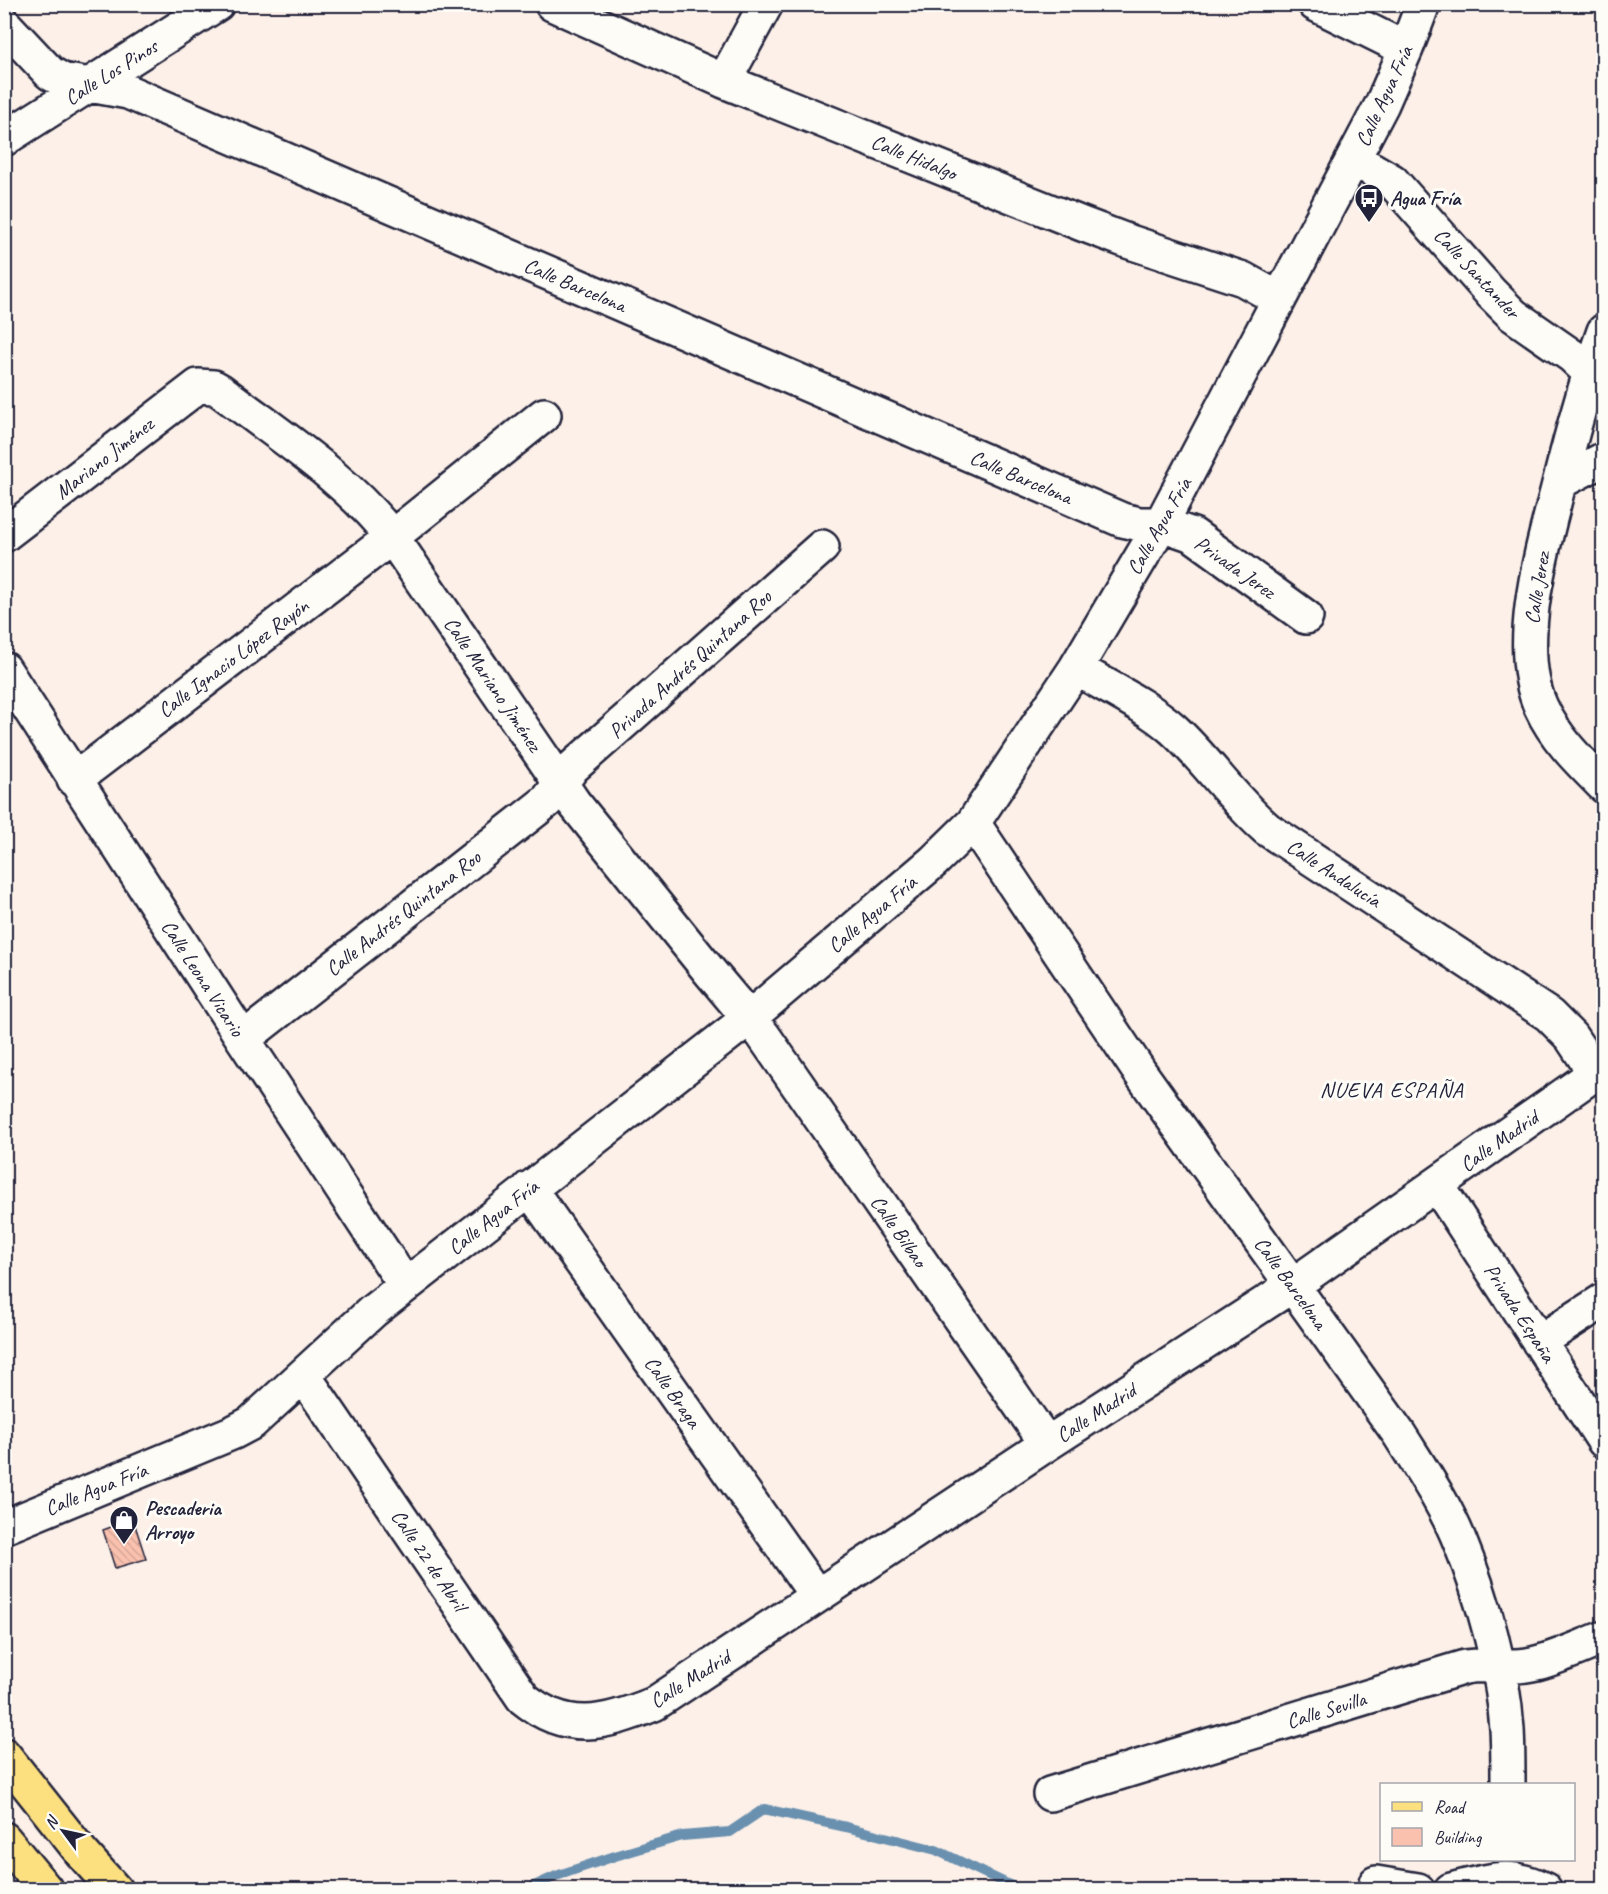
<svg xmlns="http://www.w3.org/2000/svg" width="1608" height="1894" font-family="Caveat,sans-serif">
	<style>
		.lines { fill: none; stroke-linecap: round; stroke-linejoin: round }
		.stream { stroke: #6b90af; stroke-width: 10 }
		.building { fill: url(#building-back-hatch); stroke: #22223b; stroke-width: 1.5 }
		.minor-casing { stroke: #22223b; stroke-width: 38 }
		.major-casing { stroke: #22223b; stroke-width: 38 }
		.minor { stroke: #fdfcf7; stroke-width: 33 }
		.major { stroke: #fce080; stroke-width: 33 }
		.labels { text-anchor: middle; stroke-width: 6; stroke-linejoin: round; paint-order: stroke }
		.street-label { font-size: 21px; fill: #22223b; stroke: #fdfcf7 }
		.poi-label { font-size: 21px; font-weight: bold; fill: #22223b; stroke: #fdfcf7; text-anchor: start }
		.neighbourhood-label { font-size: 22px; letter-spacing: 1.5px; fill: #22223b; stroke: #fdfcf7 }
	</style>
	<defs>
		<pattern id="building-back-hatch" width="6" height="6" patternUnits="userSpaceOnUse" patternTransform="scale(1.5)"><rect width="6" height="6" fill="#f9c1ae"/><path d="M-1 5l2 2M0 0l6 6M5-1l2 2" fill="none" stroke="#d5a697"/></pattern>
	</defs>
	<rect width="100%" height="100%" fill="#fcf0e8"/>
	<filter id="ink" filterUnits="userSpaceOnUse"><feTurbulence type="fractalNoise" baseFrequency=".0167" numOctaves="2"/><feDisplacementMap in="SourceGraphic" scale="12" xChannelSelector="R" yChannelSelector="G"/><feConvolveMatrix kernelMatrix="1 2 1 2 8 2 1 2 1" color-interpolation-filters="sRGB"/></filter>
	<g filter="url(#ink)">
		<g class="lines">
			<path class="stream" d="M525 1890 556 1876 615 1856 682 1836 730 1832 764 1809 846 1827 936 1850 1020 1890"/>
		</g>
		<path class="building" d="M133 1519 146 1559 115 1568 103 1530Z"/>
		<g class="lines">
			<g class="minor-casing">
				<path id="minor" d="M552 4 724 81 1082 224 1127 241 1243 279 1279 299
					M1315 4 1406 49
					M4 24 50 73 62 80 128 92 1122 520 1140 524H1161L1193 535 1306 617
					M724 81 766 4
					M4 139 217 4
					M1354 159 1392 181 1491 293 1513 315 1572 356 1604 386
					M1604 331C1586 381 1572 432 1559 484 1543 547 1513 646 1541 707 1555 738 1580 762 1604 786
					M1560 482 1604 459
					M4 535 198 386 214 387 221 391C280 436 346 478 392 537L574 803 710 972 763 1035 1047 1444
					M1076 668C1107 687 1146 705 1173 729 1207 760 1232 799 1267 829L1549 1015 1571 1037 1595 1073
					M4 669 243 1039 405 1285
					M74 780 392 537 544 415
					M973 823 1139 1071 1399 1434C1421 1469 1445 1504 1460 1542 1483 1598 1503 1669 1507 1729 1508 1748 1508 1766 1508 1784
					M243 1039 547 801 573 767 822 547
					M1437 1185 1604 1441
					M529 1188 817 1596
					M1539 1342 1604 1300
					M304 1376 523 1698C567 1734 605 1724 654 1704L1047 1444 1293 1285 1604 1067
					M4 1527 234 1432 251 1423 373 1311 749 1018 933 862 973 823 1076 668 1161 524 1382 104 1406 49 1423 4
					M1050 1794 1465 1667C1487 1663 1510 1669 1532 1664 1556 1659 1580 1647 1604 1638
					M1376 1883 1418 1890
					M1451 1890C1489 1881 1508 1871 1545 1890"/>
			</g>
			<g class="major-casing">
				<path id="major" d="M4 1755 81 1852 115 1890
					M4 1839 46 1890"/>
			</g>
			<use href="#minor" class="minor"/>
			<use href="#major" class="major"/>
		</g>
	</g>
	<defs>
		<g id="bus-pin" transform="scale(1.5)"><path d="M0 17L-7.5 6A9.5 9.5 0 1 1 7.5 6Z" fill="#22223b" stroke="#fdfcf7"/><path d="M-5-6H5V4H4V6H2V4H-2V6H-4V4H-5ZM-3.5-4V0h7V-4ZM-3.5 1.2v1.5H-2V1.2ZM2 1.2v1.5H3.5V1.2Z" fill="#fff"/></g>
		<g id="shop-pin" transform="scale(1.5)"><path d="M0 17L-7.5 6A9.5 9.5 0 1 1 7.5 6Z" fill="#22223b" stroke="#fdfcf7"/><path d="M-5-2.5h2.3a2.7 3.5 0 0 1 5.4 0H5L5.5 6h-11ZM-1.5-2.5h3a1.5 2.3 0 0 0-3 0Z" fill="#fff"/></g>
	</defs>
	<g fill-rule="evenodd">
		<use href="#bus-pin" x="1369" y="198"/>
		<use href="#shop-pin" x="124" y="1520"/>
	</g>
	<g class="labels">
		<g class="street-label">
			<text transform="translate(111 72) rotate(-32)" y="7">Calle Los Pinos</text>
			<text transform="translate(1384 96) rotate(-65)" y="7">Calle Agua Fría</text>
			<text transform="translate(914 157) rotate(22)" y="7">Calle Hidalgo</text>
			<text transform="translate(1477 273) rotate(47)" y="7">Calle Santander</text>
			<text transform="translate(575 285) rotate(23)" y="7">Calle Barcelona</text>
			<text transform="translate(104 458) rotate(-38)" y="7">Mariano Jiménez</text>
			<text transform="translate(1021 477) rotate(23)" y="7">Calle Barcelona</text>
			<text transform="translate(1159 526) rotate(-60)" y="7">Calle Agua Fría</text>
			<text transform="translate(1235 567) rotate(35)" y="7">Privada Jerez</text>
			<text transform="translate(1537 588) rotate(-81)" y="7">Calle Jerez</text>
			<text transform="translate(233 658) rotate(-37)" y="7">Calle Ignacio López Rayón</text>
			<text transform="translate(690 664) rotate(-42)" y="7">Privada Andrés Quintana Roo</text>
			<text transform="translate(493 684) rotate(56)" y="7">Calle Mariano Jiménez</text>
			<text transform="translate(1334 873) rotate(33)" y="7">Calle Andalucía</text>
			<text transform="translate(403 913) rotate(-38)" y="7">Calle Andrés Quintana Roo</text>
			<text transform="translate(872 914) rotate(-40)" y="7">Calle Agua Fría</text>
			<text transform="translate(203 978) rotate(57)" y="7">Calle Leona Vicario</text>
			<text transform="translate(1499 1141) rotate(-35)" y="7">Calle Madrid</text>
			<text transform="translate(493 1217) rotate(-38)" y="7">Calle Agua Fría</text>
			<text transform="translate(899 1231) rotate(55)" y="7">Calle Bilbao</text>
			<text transform="translate(1291 1283) rotate(54)" y="7">Calle Barcelona</text>
			<text transform="translate(1520 1313) rotate(57)" y="7">Privada España</text>
			<text transform="translate(673 1392) rotate(55)" y="7">Calle Braga</text>
			<text transform="translate(1096 1413) rotate(-33)" y="7">Calle Madrid</text>
			<text transform="translate(96 1489) rotate(-22)" y="7">Calle Agua Fría</text>
			<text transform="translate(429 1560) rotate(56)" y="7">Calle 22 de Abril</text>
			<text transform="translate(690 1679) rotate(-32)" y="7">Calle Madrid</text>
			<text transform="translate(1326 1710) rotate(-17)" y="7">Calle Sevilla</text>
		</g>
		<g class="poi-label">
			<text x="1390" y="205">Agua Fría</text>
			<text x="145" y="1515">Pescaderia<tspan x="145" dy="24">Arroyo</tspan></text>
		</g>
		<g class="neighbourhood-label">
			<text x="1392" y="1097">NUEVA ESPAÑA</text>
		</g>
	</g>
	<rect width="1608" height="1894" fill="none" stroke="#fdfcf7" stroke-width="24"/>
	<rect x="12" y="12" width="1584" height="1870" fill="none" stroke="#22223b" stroke-width="2" filter="url(#ink)"/>
	<rect x="1380" y="1783" width="195" height="78" fill="#fdfcf7" stroke="#a5a5ac" stroke-width="1.5"/>
	<rect x="1392" y="1802" width="30" height="9" fill="#fce080" stroke="#a5a5ac" stroke-width="1.5"/>
	<text x="1434" y="1813" font-size="18" fill="#22223b">Road</text>
	<rect x="1392" y="1828" width="30" height="18" fill="#f9c1ae" stroke="#a5a5ac" stroke-width="1.5"/>
	<text x="1434" y="1843" font-size="18" fill="#22223b">Building</text>
	<g transform="translate(63 1831) rotate(303)" stroke="#fdfcf7" stroke-width="4.5" paint-order="stroke">
	<path d="M0-4.5L10 22L0 15L-10 22Z" fill="#22223b"/>
	<text y="-9" font-size="16" font-weight="bold" text-anchor="middle" fill="#22223b">N</text>
	</g>
</svg>
